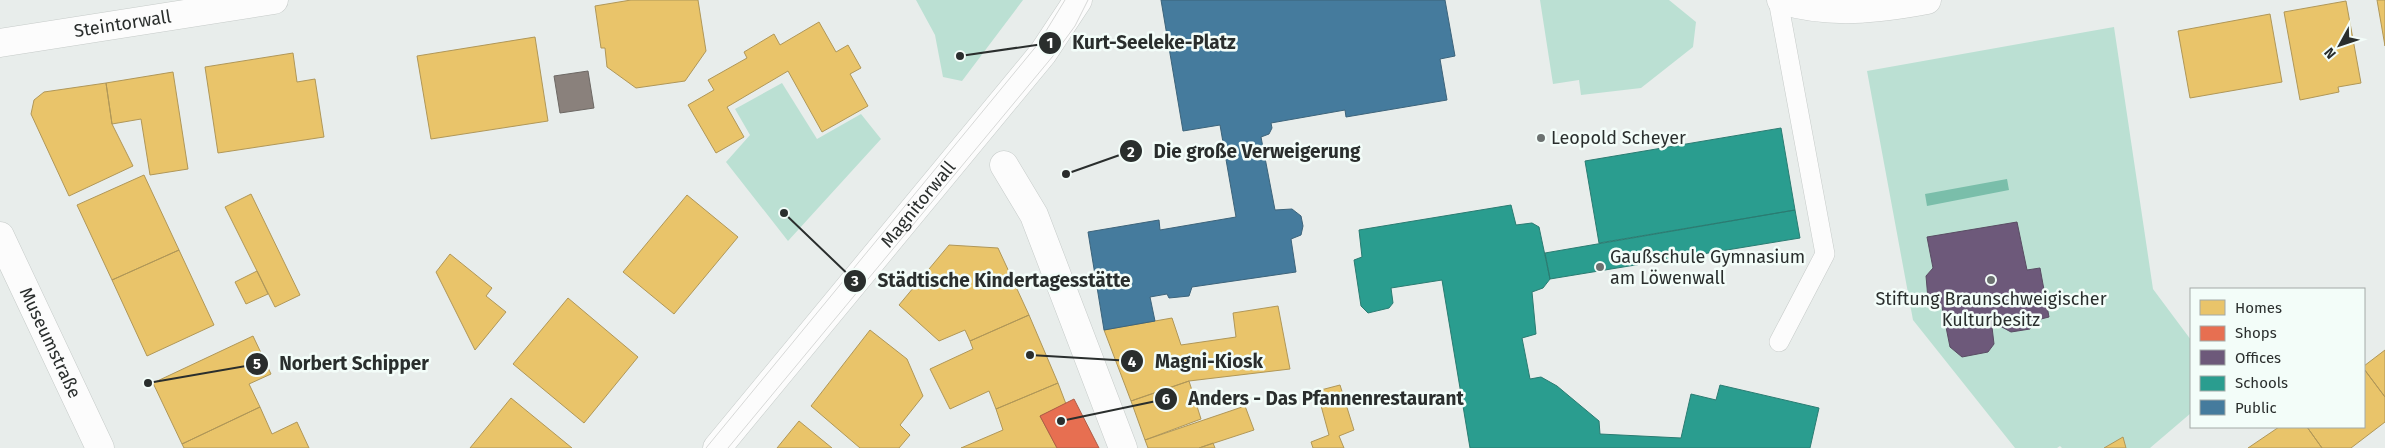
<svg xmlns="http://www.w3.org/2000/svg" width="2385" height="448" font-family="'Fira Sans',sans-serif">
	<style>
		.green { fill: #bbe0d3 }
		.water { fill: #7abeaa }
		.homes { fill: #e9c46a; stroke: #b09758 }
		.shops { fill: #e76f51; stroke: #ae5c46 }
		.offices { fill: #6d597a; stroke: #594c63 }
		.schools { fill: #2a9d8f; stroke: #2a7c72 }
		.public { fill: #457b9d; stroke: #3d647b }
		.industry { fill: #8a817c; stroke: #6d6864 }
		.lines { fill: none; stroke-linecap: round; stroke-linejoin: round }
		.service-casing { stroke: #c6cbc9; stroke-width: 20 }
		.pedestrian-casing { stroke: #c6cbc9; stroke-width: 29 }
		.minor-casing { stroke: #c6cbc9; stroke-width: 29 }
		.tertiary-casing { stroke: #c6cbc9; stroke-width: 29 }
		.service { stroke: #fcfcfc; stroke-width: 19 }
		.pedestrian { stroke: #fcfcfc; stroke-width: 28 }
		.minor { stroke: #fcfcfc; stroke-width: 28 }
		.tertiary { stroke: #fcfcfc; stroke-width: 28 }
		.tram { stroke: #d7d8d7; stroke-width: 1 }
		.poi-dot { fill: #6c7170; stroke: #f3fdf9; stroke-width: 2 }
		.labels { text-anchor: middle; stroke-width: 5; stroke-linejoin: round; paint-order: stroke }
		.street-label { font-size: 18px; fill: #2a2e2d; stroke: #f3fdf9 }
		.poi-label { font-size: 18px; fill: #2a2e2d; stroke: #f3fdf9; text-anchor: start }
		.leader { fill: none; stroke: #2a2e2d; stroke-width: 2 }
		.callout-dot { fill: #2a2e2d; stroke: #f3fdf9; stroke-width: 2 }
		.mark-label { font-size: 15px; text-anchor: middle; font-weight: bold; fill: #fff }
		.callout-label { font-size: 19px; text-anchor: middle; font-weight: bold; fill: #2a2e2d; stroke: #f3fdf9; stroke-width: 5; stroke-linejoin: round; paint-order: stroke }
	</style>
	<rect width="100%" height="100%" fill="#e8edeb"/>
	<path class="green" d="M916 0H1023L962 81 943 77 935 35Z
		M1540 0H1669L1696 22 1693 47 1641 88 1581 95 1579 80 1553 84Z
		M2114 27 2153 289 2191 340V413L2150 448H2062L2060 446 2057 448H2015L1913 320 1867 71Z
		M782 83 817 139 861 114 881 139 788 241 726 162 750 135 735 109Z"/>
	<path class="water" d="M2007 179 2009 190 1927 206 1925 194Z"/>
	<path class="homes" d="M631 0H698L706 51 685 81 636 88 607 67 605 48H601L595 6Z
		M2377 0H2385V46Z
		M2346 1 2361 83 2338 87 2339 92 2300 100 2284 12Z
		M2270 14 2282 82 2190 98 2178 31Z
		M819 22 836 52 848 45 861 68 850 74 868 106 822 132 788 71 727 107 744 137 716 153 688 105 714 90 708 80 747 58 744 52 774 34 780 45Z
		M535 37 548 121 431 139 417 56Z
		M293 53 297 82 315 79 324 137 218 153 205 67Z
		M173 72 188 169 150 175 141 119 112 124 106 83Z
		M106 83 112 124 133 166 69 196 31 114 34 100 44 92Z
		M144 175 179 250 112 280 77 205Z
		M251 194 300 295 275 307 225 207Z
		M687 195 738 237 674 314 623 272Z
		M949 245 998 248 1029 315 970 341 965 330 939 341 899 305Z
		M179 250 214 325 147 356 112 280Z
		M450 254 492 288 486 296 506 312 475 350 436 272Z
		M257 271 268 294 246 304 235 282Z
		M568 298 638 357 584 423 513 364Z
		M1278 306 1290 369 1189 381 1131 401 1104 330 1172 318 1181 345 1236 337 1233 313Z
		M1029 315 1058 383 996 409 989 391 950 409 930 369 973 349 970 341Z
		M870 330 907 359 923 396 900 425 910 435 899 448H860L811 406Z
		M253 336 271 374 249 384 260 407 182 444 153 383Z
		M2385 350V397L2364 369V366Z
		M2364 369 2385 397V422L2351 448H2322L2307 427H2364Z
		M1189 381 1201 419 1145 440 1131 401Z
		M1058 383 1066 404 1040 416 1057 448H961L1003 430 996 409Z
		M1340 385 1354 430 1339 436 1344 448H1313L1311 442 1329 435 1317 391Z
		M511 398 572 448H470Z
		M1245 406 1254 430 1199 448H1148L1145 440Z
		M260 407 272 434 297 422 309 448H184L182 444Z
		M799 421 832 448H777Z
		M2279 427H2307L2322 448H2248Z
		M2123 437 2126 448H2104Z
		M1213 443 1215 448H1199Z"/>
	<path class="shops" d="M1074 399 1099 448H1057L1040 416Z"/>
	<path class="offices" d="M2017 222 2027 270 2040 268 2049 317 2037 320 2030 329 2011 332 2000 326 1992 327 1994 344 1988 352 1962 357 1950 347 1942 307 1928 299 1926 276 1933 268 1927 237Z"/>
	<path class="schools" d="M1781 128 1795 210 1599 243 1585 161Z
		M1511 205 1516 225 1532 223 1539 227 1550 279 1543 288 1532 292 1536 334 1522 338 1530 379 1541 377 1557 386 1599 421 1600 434 1681 438 1691 394 1716 400 1720 385 1819 408 1810 448H1470L1442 280 1391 288 1393 303 1389 308 1368 313 1361 306 1354 260 1362 257 1359 230Z
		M1795 210 1800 238 1550 279 1545 253Z"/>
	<path class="public" d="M1161 0H1445L1455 56 1440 59 1447 100 1346 117 1345 110 1271 123 1272 128 1269 134 1261 137 1275 210 1292 209 1301 216 1303 226 1301 235 1291 239 1296 272 1192 287 1189 296 1169 298 1167 294 1150 297 1155 321 1104 330 1088 232 1159 220 1160 230 1236 217 1220 125 1183 131Z"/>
	<path class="industry" d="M588 71 594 108 560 113 554 76Z"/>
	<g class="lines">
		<g class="service-casing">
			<path id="service" d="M1778 0 1825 254 1779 342"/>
		</g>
		<g class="pedestrian-casing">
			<path id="pedestrian" d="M1004 165 1034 215 1123 448"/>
		</g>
		<g class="minor-casing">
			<g id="minor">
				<path d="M1781 0C1830 15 1878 9 1927 0"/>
				<path id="s1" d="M0 43 274 0"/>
				<path id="s2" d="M717 448 1043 53 1078 0"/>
			</g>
		</g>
		<g class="tertiary-casing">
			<g id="tertiary">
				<path id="s3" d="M0 236 100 448"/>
			</g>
		</g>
		<use href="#service" class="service"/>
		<use href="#pedestrian" class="pedestrian"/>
		<use href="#minor" class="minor"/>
		<use href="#tertiary" class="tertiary"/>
		<path class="tram" d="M706 448 1038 44 1065 0
			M728 448 1053 56 1075 26 1088 0"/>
	</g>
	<g class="poi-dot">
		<circle cx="1541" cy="138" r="5"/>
		<circle cx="1600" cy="267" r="5"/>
		<circle cx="1991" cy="280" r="5"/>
	</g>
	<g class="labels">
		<g class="street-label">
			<text dy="6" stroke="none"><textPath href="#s1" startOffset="124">Steintorwall</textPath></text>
			<text dy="6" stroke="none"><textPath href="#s2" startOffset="316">Magnitorwall</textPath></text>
			<text dy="6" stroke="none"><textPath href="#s3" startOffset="118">Museumstraße</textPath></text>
		</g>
		<g class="poi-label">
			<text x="1551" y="144">Leopold Scheyer</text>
			<text x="1610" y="263">Gaußschule Gymnasium<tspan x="1610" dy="21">am Löwenwall</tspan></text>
			<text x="1991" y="305" text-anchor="middle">Stiftung Braunschweigischer<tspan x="1991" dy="21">Kulturbesitz</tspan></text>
		</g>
	</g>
	<path class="leader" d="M960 56L1050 43M1066 174L1131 151M784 213L855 281M1030 355L1132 361M148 383L257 364M1061 421L1166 399"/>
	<g class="callout-dot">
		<circle cx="960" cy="56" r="5"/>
		<circle cx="1066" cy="174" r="5"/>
		<circle cx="784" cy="213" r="5"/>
		<circle cx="1030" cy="355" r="5"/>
		<circle cx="148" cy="383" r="5"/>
		<circle cx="1061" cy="421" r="5"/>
		<circle cx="1050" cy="43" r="12"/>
		<circle cx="1131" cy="151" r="12"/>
		<circle cx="855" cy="281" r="12"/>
		<circle cx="1132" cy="361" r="12"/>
		<circle cx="257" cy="364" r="12"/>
		<circle cx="1166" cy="399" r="12"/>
	</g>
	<g class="mark-label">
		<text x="1050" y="48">1</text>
		<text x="1131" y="157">2</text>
		<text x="855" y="286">3</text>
		<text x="1132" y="367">4</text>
		<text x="257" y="369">5</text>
		<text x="1166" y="404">6</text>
	</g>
	<g class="callout-label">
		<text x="1154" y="49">Kurt-Seeleke-Platz</text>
		<text x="1257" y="158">Die große Verweigerung</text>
		<text x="1004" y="287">Städtische Kindertagesstätte</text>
		<text x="1209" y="368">Magni-Kiosk</text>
		<text x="354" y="370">Norbert Schipper</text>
		<text x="1326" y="405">Anders - Das Pfannenrestaurant</text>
	</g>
	<rect x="2190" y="288" width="175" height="140" fill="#f3fdf9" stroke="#a3aaa7"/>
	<rect x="2200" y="300" width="25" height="15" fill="#e9c46a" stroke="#a3aaa7"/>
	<text x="2235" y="313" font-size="15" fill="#2a2e2d">Homes</text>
	<rect x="2200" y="326" width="25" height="15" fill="#e76f51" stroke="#a3aaa7"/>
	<text x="2235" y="338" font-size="15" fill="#2a2e2d">Shops</text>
	<rect x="2200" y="350" width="25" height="15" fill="#6d597a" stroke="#a3aaa7"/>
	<text x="2235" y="363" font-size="15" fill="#2a2e2d">Offices</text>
	<rect x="2200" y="376" width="25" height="15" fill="#2a9d8f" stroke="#a3aaa7"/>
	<text x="2235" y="388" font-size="15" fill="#2a2e2d">Schools</text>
	<rect x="2200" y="400" width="25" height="15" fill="#457b9d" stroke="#a3aaa7"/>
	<text x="2235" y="413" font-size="15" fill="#2a2e2d">Public</text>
	<g transform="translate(2340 45) rotate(230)" stroke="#f3fdf9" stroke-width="4" paint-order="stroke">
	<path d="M0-4L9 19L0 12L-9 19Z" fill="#2a2e2d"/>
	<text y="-8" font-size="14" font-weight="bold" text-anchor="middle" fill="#2a2e2d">N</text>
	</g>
</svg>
